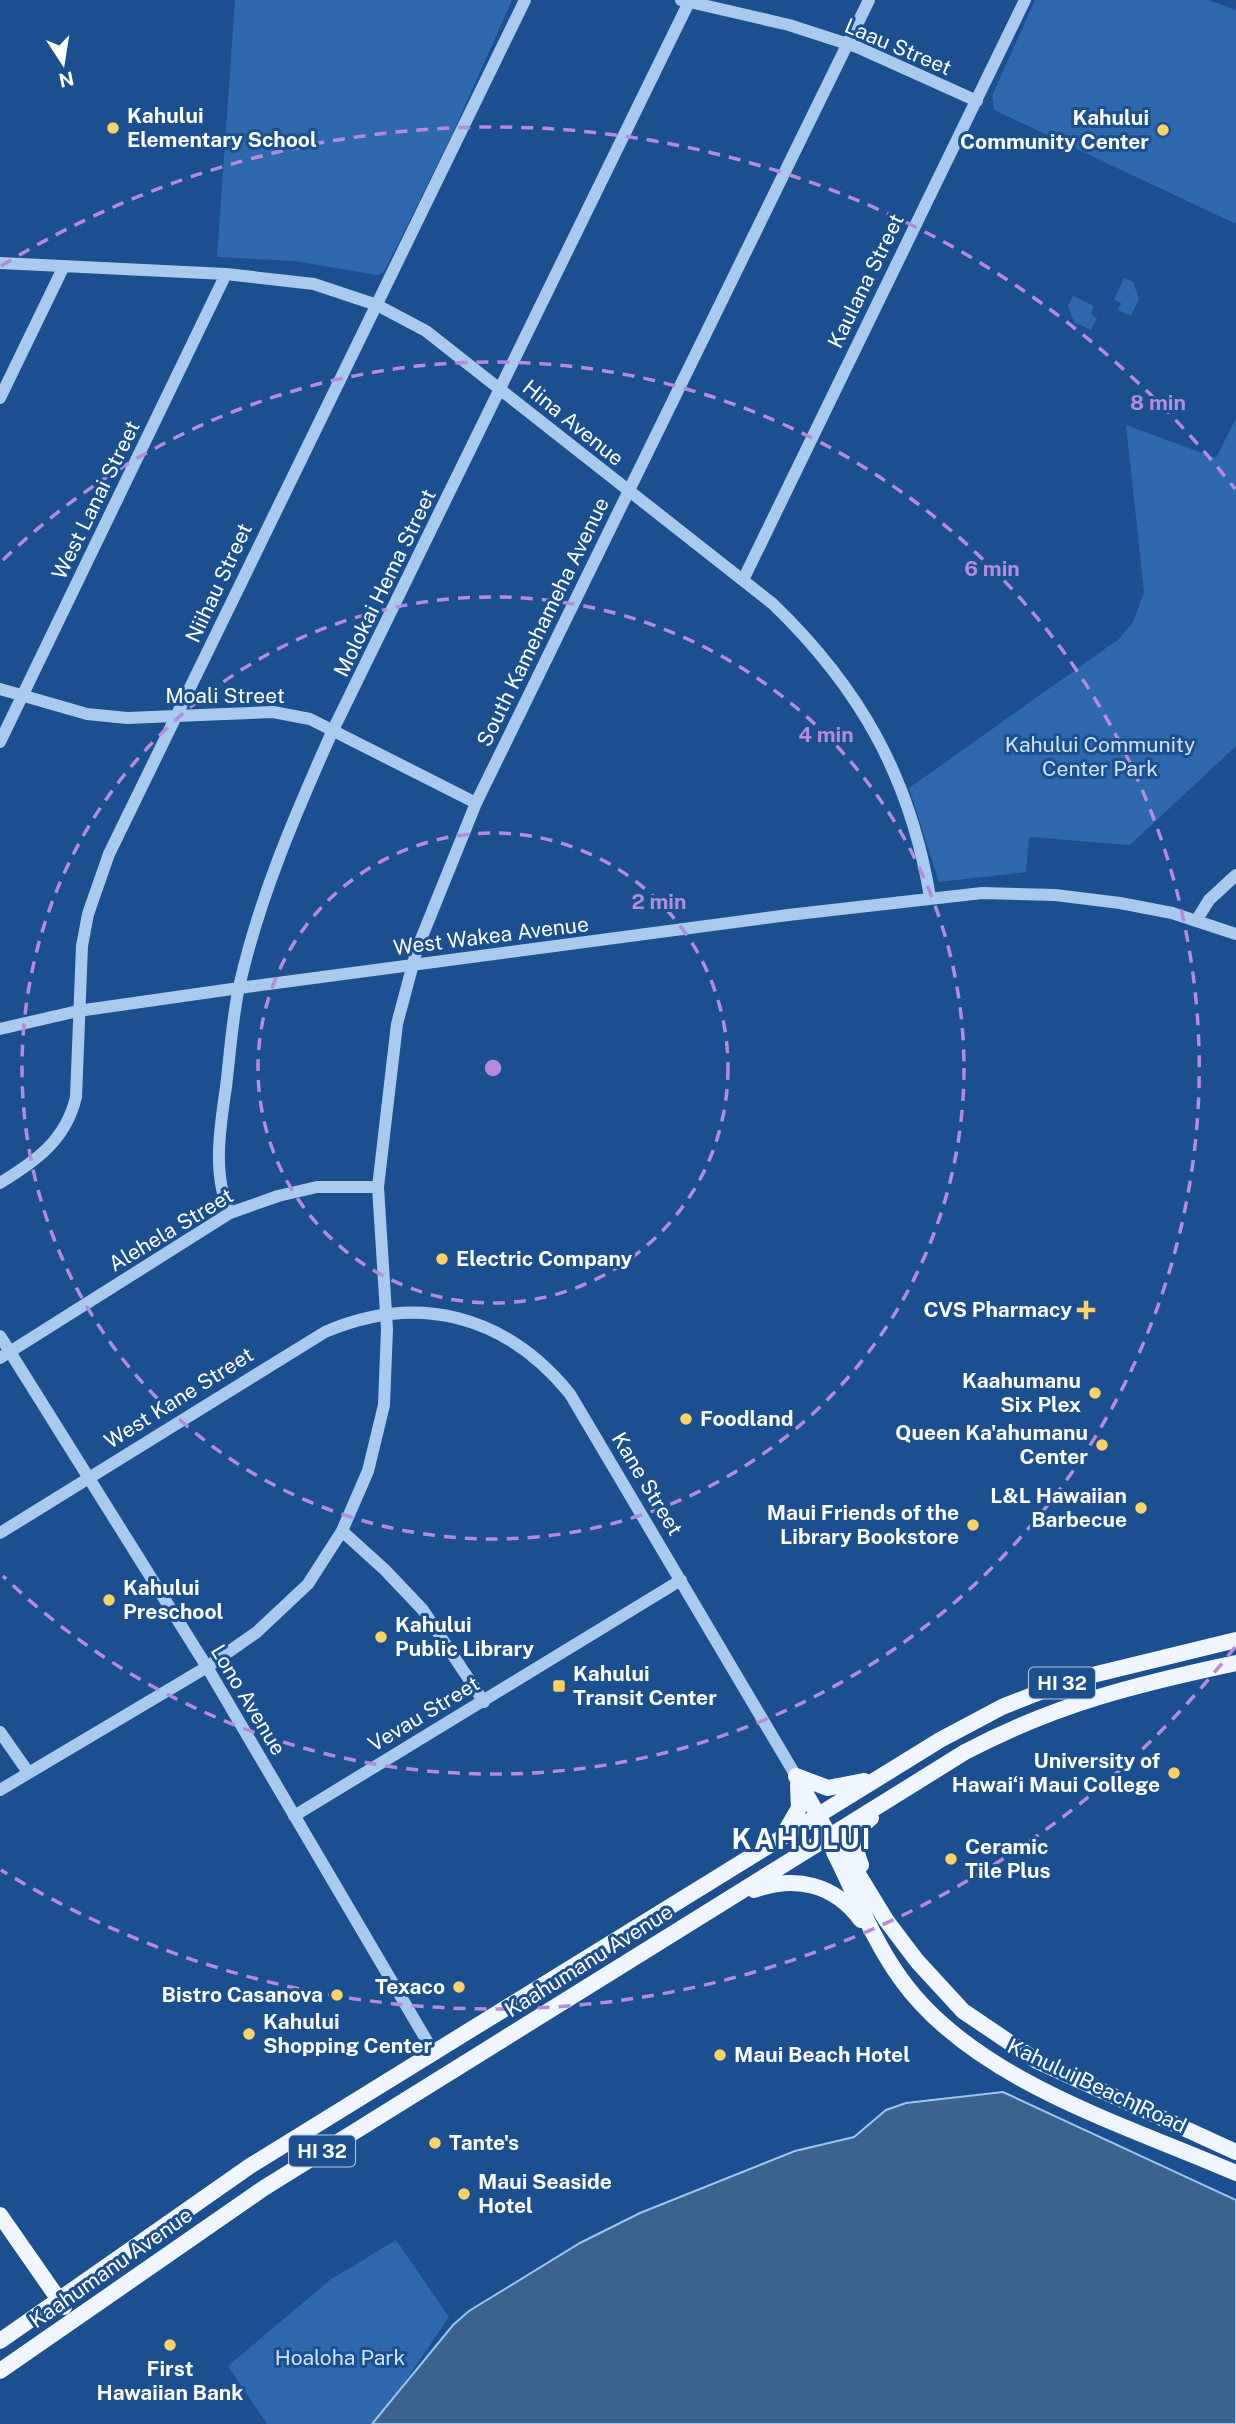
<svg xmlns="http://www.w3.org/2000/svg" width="1236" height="2424" font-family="'Public Sans',sans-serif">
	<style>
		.green { fill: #2e69ad }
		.water { fill: #3c6290; stroke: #9cc4f0; stroke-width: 2 }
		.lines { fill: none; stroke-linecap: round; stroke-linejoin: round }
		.minor { stroke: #a9c9ee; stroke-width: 12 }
		.major { stroke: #f0f6ff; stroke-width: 16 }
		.ring { fill: none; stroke: #b68bdc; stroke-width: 3.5; stroke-dasharray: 12 9 }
		.poi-dot { fill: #ffd166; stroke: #1b4f8f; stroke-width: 2.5 }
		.labels { text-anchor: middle; stroke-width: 6; stroke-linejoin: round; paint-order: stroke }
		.shield { fill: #1b4f8f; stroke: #bbcadd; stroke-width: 2 }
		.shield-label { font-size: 19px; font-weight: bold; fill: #fff }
		.street-label { font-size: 21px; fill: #fff; stroke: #1b4f8f }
		.poi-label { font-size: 21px; font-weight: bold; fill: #fff; stroke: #1b4f8f; text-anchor: start }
		.park-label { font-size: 21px; fill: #cfe3fa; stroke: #1b4f8f }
		.district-label { font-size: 28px; font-weight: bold; letter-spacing: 2px; fill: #fff; stroke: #1b4f8f }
		.centre { fill: #b68bdc; stroke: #1b4f8f; stroke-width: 3.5 }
		.ring-label { font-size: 21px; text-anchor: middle; font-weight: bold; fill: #b68bdc; stroke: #1b4f8f; stroke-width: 6; stroke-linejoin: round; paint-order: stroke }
	</style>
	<rect width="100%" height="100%" fill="#1b4f8f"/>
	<path class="green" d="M235 0H512L451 137 384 272 377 275 294 261 217 257Z
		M1035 0H1208L1236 10V224L994 110 992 96Z
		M1124 278 1133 282 1139 299 1131 316 1118 310 1121 303 1114 300Z
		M1073 296 1094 306 1091 314 1097 318 1091 330 1074 322 1068 306Z
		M1236 418V746L1130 845 1029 837 1026 872 939 882 909 788 1119 639 1133 622 1144 592 1126 425 1216 458Z
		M396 2240 449 2317 402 2386 372 2424H267L228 2366 330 2280Z"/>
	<path class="water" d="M1003 2092 1236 2200V2424H372L453 2325 469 2311 580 2243 640 2213 795 2151 854 2137 886 2110 906 2103Z"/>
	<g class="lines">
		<path class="minor" d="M681 0 789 25 857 47 977 101
			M0 263 226 274 314 284 377 305 426 331 773 604C860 688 910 777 930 897
			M0 398 64 266
			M743 580 1025 0
			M0 689 87 714 127 718 273 712 310 719 476 803
			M0 742 226 274
			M1196 921 1209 900 1236 875
			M0 1029 78 1011 239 988 788 915 982 893 1055 895 1120 903 1172 913 1236 934
			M0 1183C36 1161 66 1140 76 1097L82 946 88 914 109 854 525 0
			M230 1213C212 1176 220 1127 226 1087 230 1054 232 1020 239 987 259 898 295 815 332 732L690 0
			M0 1336 207 1667 434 2053
			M0 1358 230 1213 278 1196 317 1187H378
			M342 1531 385 1570 423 1610 484 1702
			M0 1533 325 1332C418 1292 506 1315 570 1394L796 1776
			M0 1732 28 1772
			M0 1790 207 1667 257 1632 308 1584 342 1531 368 1471 384 1405 387 1329 378 1187 397 1024 417 949 476 803 869 0
			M294 1816 681 1580"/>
		<path class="major" d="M796 1776 830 1837 842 1848 886 1920 917 1961 963 2011 1037 2061 1236 2152
			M796 1776 828 1788 864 1781
			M785 1832 799 1808 798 1785
			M834 1852C855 1894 873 1940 901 1979 973 2080 1126 2125 1236 2173
			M861 1865C853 1845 853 1832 871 1818
			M754 1890C796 1875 834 1884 861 1920
			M0 2215 64 2307
			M0 2341 250 2166 940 1740 1002 1707 1068 1681 1236 1640
			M0 2371 264 2188 965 1752C1056 1704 1137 1684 1236 1663"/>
	</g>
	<g class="ring">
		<circle cx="493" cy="1068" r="235"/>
		<circle cx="493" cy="1068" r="471"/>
		<path d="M3 560A706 706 0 1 1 3 1576"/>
		<path d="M1235 1647A941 941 0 0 1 1 1870M1 266A941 941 0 0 1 1235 489"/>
	</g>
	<g class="poi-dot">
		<circle cx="113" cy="128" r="7"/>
		<circle cx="1163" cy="130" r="7"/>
		<circle cx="442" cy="1259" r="7"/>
		<path d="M1082.5 1299.5h7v7h7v7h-7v7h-7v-7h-7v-7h7z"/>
		<circle cx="1095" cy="1393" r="7"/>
		<circle cx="686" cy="1419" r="7"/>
		<circle cx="1102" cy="1445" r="7"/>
		<circle cx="1141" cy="1508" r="7"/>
		<circle cx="973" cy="1525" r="7"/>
		<circle cx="109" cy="1600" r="7"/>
		<circle cx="381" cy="1637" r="7"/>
		<rect x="552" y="1679" width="14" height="14" rx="3.5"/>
		<circle cx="1174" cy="1773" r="7"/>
		<circle cx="951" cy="1859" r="7"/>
		<circle cx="459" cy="1987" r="7"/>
		<circle cx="337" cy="1995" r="7"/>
		<circle cx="249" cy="2034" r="7"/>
		<circle cx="720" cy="2055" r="7"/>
		<circle cx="435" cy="2143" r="7"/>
		<circle cx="464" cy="2194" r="7"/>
		<circle cx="170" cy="2345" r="7"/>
	</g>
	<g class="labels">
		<g class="shield">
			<rect x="1029" y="1667.5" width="66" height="31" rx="5"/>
			<rect x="289" y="2135.5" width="66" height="31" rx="5"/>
		</g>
		<g class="shield-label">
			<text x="1062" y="1690">HI 32</text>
			<text x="322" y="2158">HI 32</text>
		</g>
		<g class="street-label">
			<text transform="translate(898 47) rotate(23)" y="7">Laau Street</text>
			<text transform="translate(866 281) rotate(-64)" y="7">Kaulana Street</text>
			<text transform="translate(573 423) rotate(39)" y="7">Hina Avenue</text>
			<text transform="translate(96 500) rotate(-64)" y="7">West Lanai Street</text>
			<text transform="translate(219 583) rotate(-65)" y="7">Niihau Street</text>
			<text transform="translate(385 583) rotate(-64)" y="7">Molokai Hema Street</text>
			<text transform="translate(543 622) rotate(-64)" y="7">South Kamehameha Avenue</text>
			<text x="225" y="703">Moali Street</text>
			<text transform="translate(491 936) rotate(-7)" y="7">West Wakea Avenue</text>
			<text transform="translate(171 1230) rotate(-31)" y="7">Alehela Street</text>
			<text transform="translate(179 1398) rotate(-32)" y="7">West Kane Street</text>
			<text transform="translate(647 1484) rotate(59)" y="7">Kane Street</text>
			<text transform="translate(248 1700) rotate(59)" y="7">Lono Avenue</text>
			<text transform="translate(424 1714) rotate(-31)" y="7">Vevau Street</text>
			<text transform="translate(589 1961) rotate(-32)" y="7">Kaahumanu Avenue</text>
			<text transform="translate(1097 2086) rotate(25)" y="7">Kahului Beach Road</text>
			<text transform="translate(111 2268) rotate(-35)" y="7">Kaahumanu Avenue</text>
		</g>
		<g class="poi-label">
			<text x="127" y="123">Kahului<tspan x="127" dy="24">Elementary School</tspan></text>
			<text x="1149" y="125" text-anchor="end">Kahului<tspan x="1149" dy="24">Community Center</tspan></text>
			<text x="456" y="1266">Electric Company</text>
			<text x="1072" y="1317" text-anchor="end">CVS Pharmacy</text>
			<text x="1081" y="1388" text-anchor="end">Kaahumanu<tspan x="1081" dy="24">Six Plex</tspan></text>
			<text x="700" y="1426">Foodland</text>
			<text x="1088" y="1440" text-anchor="end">Queen Ka'ahumanu<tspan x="1088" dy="24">Center</tspan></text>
			<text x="1127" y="1503" text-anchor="end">L&amp;L Hawaiian<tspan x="1127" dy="24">Barbecue</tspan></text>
			<text x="959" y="1520" text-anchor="end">Maui Friends of the<tspan x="959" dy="24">Library Bookstore</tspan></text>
			<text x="123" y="1595">Kahului<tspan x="123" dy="24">Preschool</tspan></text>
			<text x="395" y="1632">Kahului<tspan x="395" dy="24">Public Library</tspan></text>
			<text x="573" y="1681">Kahului<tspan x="573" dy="24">Transit Center</tspan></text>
			<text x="1160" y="1768" text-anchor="end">University of<tspan x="1160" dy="24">Hawai‘i Maui College</tspan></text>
			<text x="965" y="1854">Ceramic<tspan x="965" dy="24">Tile Plus</tspan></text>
			<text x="445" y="1994" text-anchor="end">Texaco</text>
			<text x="323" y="2002" text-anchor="end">Bistro Casanova</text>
			<text x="263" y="2029">Kahului<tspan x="263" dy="24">Shopping Center</tspan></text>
			<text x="734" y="2062">Maui Beach Hotel</text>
			<text x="449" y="2150">Tante's</text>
			<text x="478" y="2189">Maui Seaside<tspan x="478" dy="24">Hotel</tspan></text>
			<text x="170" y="2376" text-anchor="middle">First<tspan x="170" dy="24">Hawaiian Bank</tspan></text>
		</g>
		<g class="park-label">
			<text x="1100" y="752">Kahului Community<tspan x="1100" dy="24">Center Park</tspan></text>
			<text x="340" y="2365">Hoaloha Park</text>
		</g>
		<g class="district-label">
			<text x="802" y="1849">KAHULUI</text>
		</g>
	</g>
	<circle cx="493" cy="1068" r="10" class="centre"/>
	<g class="ring-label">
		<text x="1158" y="410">8 min</text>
		<text x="992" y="576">6 min</text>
		<text x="826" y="742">4 min</text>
		<text x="659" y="909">2 min</text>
	</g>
	<g transform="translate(63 63) rotate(168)" stroke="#1b4f8f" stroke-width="5" paint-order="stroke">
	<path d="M0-5L12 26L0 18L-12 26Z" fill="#ffffff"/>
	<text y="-10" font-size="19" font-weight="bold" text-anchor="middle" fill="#ffffff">N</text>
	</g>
</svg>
